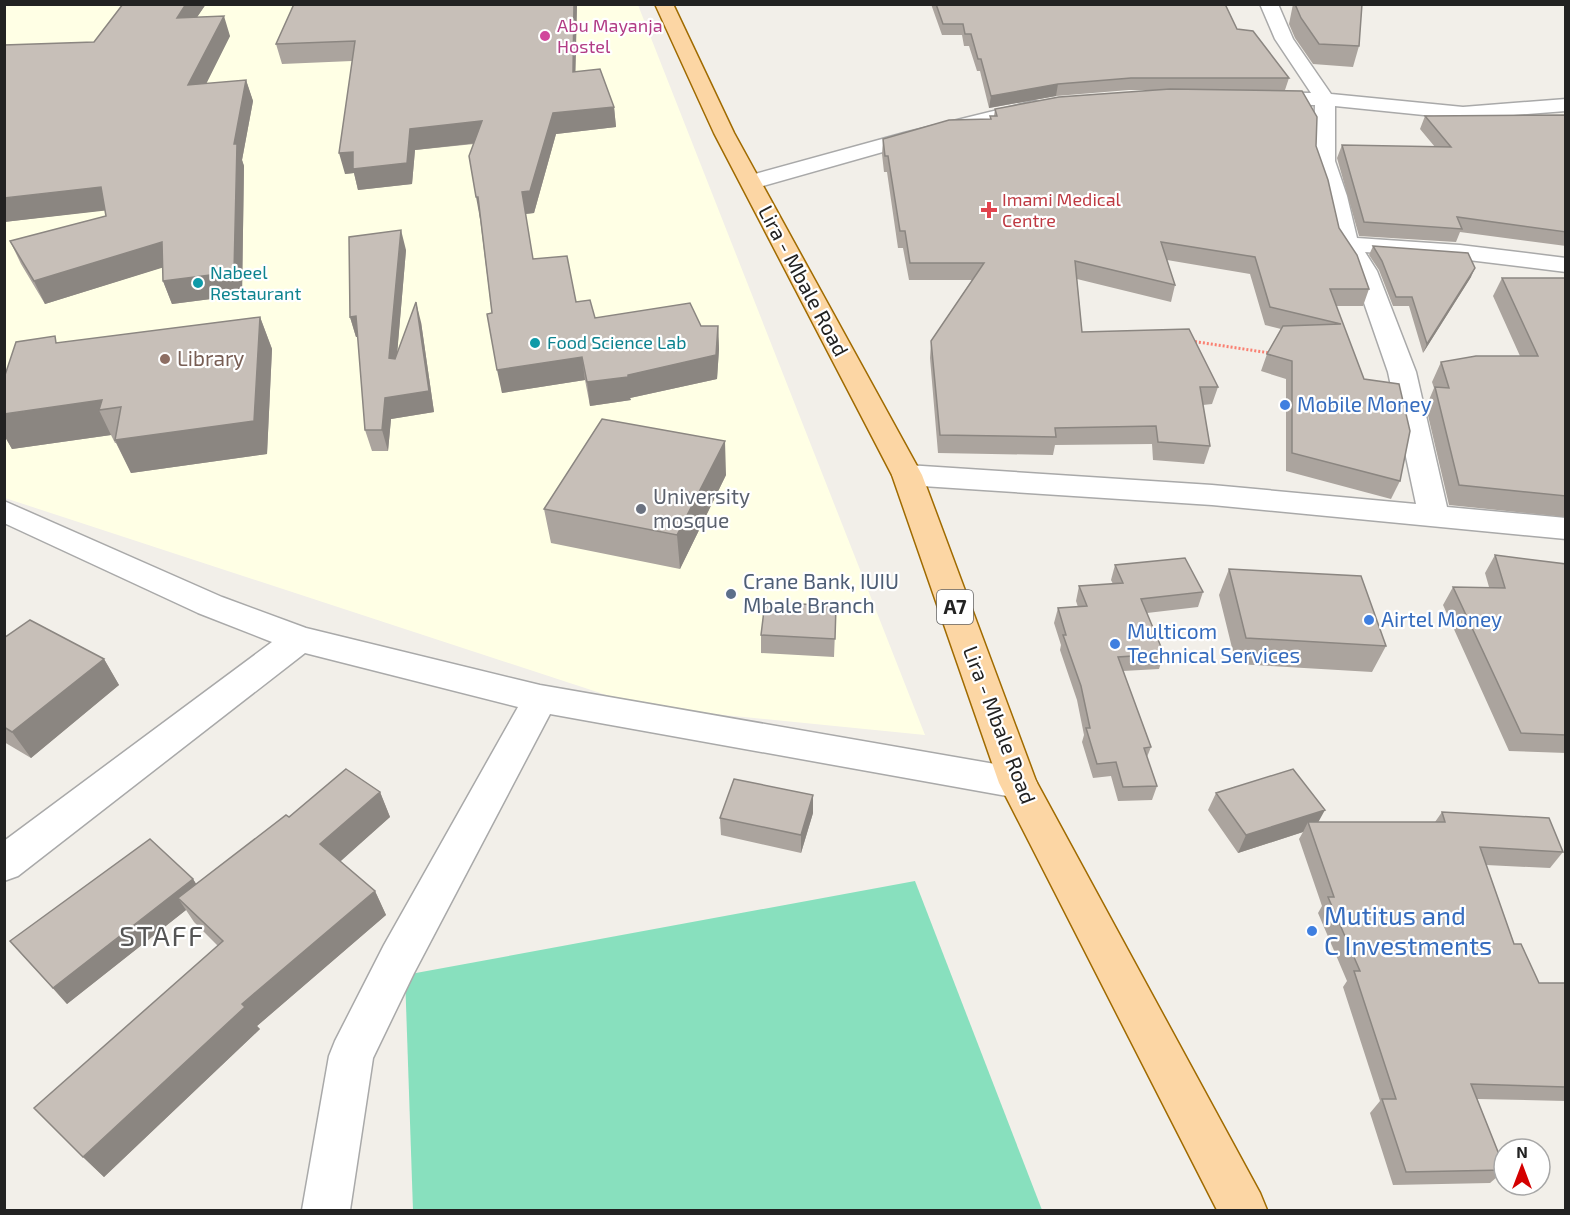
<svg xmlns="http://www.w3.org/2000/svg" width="1570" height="1215" font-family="'Exo 2',sans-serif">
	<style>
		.education { fill: #ffffe5 }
		.pitch { fill: #88e0be }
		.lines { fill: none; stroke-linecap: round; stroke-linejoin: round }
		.street-casing { stroke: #a9a9a9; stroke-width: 3 }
		.primary-casing { stroke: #a06b00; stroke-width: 3 }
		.path { stroke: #fa8072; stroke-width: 3; stroke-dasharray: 2 2; stroke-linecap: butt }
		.street { fill: #fff; fill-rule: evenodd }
		.primary { fill: #fcd6a4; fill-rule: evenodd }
		.wall { fill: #aba49e }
		.shaded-wall { fill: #8b8681 }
		.building { fill: #c7bfb8; stroke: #8b8681; stroke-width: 1.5 }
		.hotel-dot { fill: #d1479c; stroke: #fff; stroke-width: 2 }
		.health-dot { fill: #e0444e; stroke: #fff; stroke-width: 2 }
		.culture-dot { fill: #0f9aa8; stroke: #fff; stroke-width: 2 }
		.education-dot { fill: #8d6e63; stroke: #fff; stroke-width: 2 }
		.shop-dot { fill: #3f7fe0; stroke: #fff; stroke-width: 2 }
		.worship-dot { fill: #6b7280; stroke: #fff; stroke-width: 2 }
		.service-dot { fill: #5c6f8a; stroke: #fff; stroke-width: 2 }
		.labels { text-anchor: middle; stroke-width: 4.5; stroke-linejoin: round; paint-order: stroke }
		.far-hotel-label { font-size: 18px; fill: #b23c85; stroke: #fff; text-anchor: start }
		.far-health-label { font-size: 18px; fill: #be3a42; stroke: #fff; text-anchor: start }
		.far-culture-label { font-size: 18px; fill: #0d838f; stroke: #fff; text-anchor: start }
		.shield { fill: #fff; stroke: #646464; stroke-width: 1.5 }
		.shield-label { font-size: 20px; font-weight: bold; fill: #222 }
		.street-label { font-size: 21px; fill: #222; stroke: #fff }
		.education-label { font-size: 21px; fill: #785e54; stroke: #fff; text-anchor: start }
		.shop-label { font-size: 21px; fill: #366cbe; stroke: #fff; text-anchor: start }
		.worship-label { font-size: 21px; fill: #5b616d; stroke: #fff; text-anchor: start }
		.service-label { font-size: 21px; fill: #4e5e75; stroke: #fff; text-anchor: start }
		.near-shop-label { font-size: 26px; fill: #366cbe; stroke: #fff; text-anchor: start }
		.near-quarter-label { font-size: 28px; letter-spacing: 1.5px; fill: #555; stroke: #fff }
	</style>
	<rect width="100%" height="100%" fill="#f2efe9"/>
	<path class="education" d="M5 5H638L925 735 643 707 5 498Z"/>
	<path class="pitch" d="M915 881 1042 1210H413L405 975Z"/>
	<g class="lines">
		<g class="street-casing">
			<path id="street" d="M1260 4H1278L1293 39 1331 94 1463 107 1566 99V111L1463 119 1335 106V161L1347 196 1357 238 1460 245 1566 258V272L1460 259 1365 252 1377 271 1416 372 1447 507 1566 518V539L1212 505 907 485 897 482 892 475 897 468 907 465 1212 485 1416 504 1388 372 1353 271 1335 244 1325 196 1313 161 1315 105 1262 104 1255 102 1252 98 1255 94 1262 92 1311 93 1275 39Z
				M1034 101 1041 103 1044 107 1041 111 918 142 752 189 744 187 741 182 744 177 904 133Z
				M4 501 222 597 306 628 540 685 1018 768 1031 772 1037 783 1031 794 1018 798 550 714 414 973 373 1058 350 1210H302L329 1056 335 1041 384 945 518 707 305 653 18 876 4 881V841L272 642 198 613 4 523Z"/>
		</g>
		<g class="primary-casing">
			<path id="primary" d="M655 4H673L734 133 922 475 1036 781 1260 1193 1267 1210H1217L999 783 892 475 714 133Z"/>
		</g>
		<path class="path" d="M1191 341 1270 353"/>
		<use href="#street" class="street"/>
		<use href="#primary" class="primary"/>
	</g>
	<path class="wall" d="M123 4H206L197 17 230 36 206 84 246 80 253 101 242 160 244 166 242 295 172 304 163 281V267L45 304 21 264 10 241 106 216 105 210 4 222 94 42Z
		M294 4H577L575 72 614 107 616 127 556 134 534 213 525 214 533 259 576 302 595 318 701 326H718L719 349 717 379 630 398 631 400 590 406 585 380 502 393 480 219 474 144 415 150 412 184 358 190 354 173 345 174 352 61 282 64 276 44Z
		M931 4H1225L1237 29 1289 78 1285 90H1209L1316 146 1339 228 1369 289 1363 306H1336L1400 481 1391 499 1286 471V379L1261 371 1267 354 1281 329 1265 325 1250 274 1167 260 1175 285 1171 302 1077 279 1082 332 1218 387 1212 404 1203 405 1210 446 1204 464 1153 460 1152 444 1055 445 1053 455 938 453 930 358 931 341 972 280H909L903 248H898L887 172H884L882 154 883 139 990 119V116H994L995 109 1163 90H1129L1056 96 989 108 980 71H977L969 46H964L962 35H942Z
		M1293 4H1362L1359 46 1353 67 1313 64 1295 38 1289 24Z
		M1566 115V246L1460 232 1456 242 1359 236 1337 158 1342 145 1435 147 1420 129 1425 116Z
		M1373 246 1471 277 1423 353 1409 306H1393L1379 270 1369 255Z
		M406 250 397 353 421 322 434 412 391 419 388 451H372L365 430 358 337H356L350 317Z
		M1502 278H1566V517L1449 505 1426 407 1434 388 1432 382 1441 362 1520 356 1493 296Z
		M260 317 272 349 267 454 131 473 116 443H115L111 435 12 449 4 435V378L58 343Z
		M726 475 680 569 551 543 544 509Z
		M1495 555 1566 564V753L1509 751 1443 605 1453 587H1489L1485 573Z
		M1115 565 1203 592 1198 607 1147 613 1164 654 1159 669 1123 671 1151 747 1147 757 1157 786 1152 800 1118 801 1111 776 1093 778 1082 742 1084 735 1077 700 1060 650 1061 645 1054 623 1058 608 1078 607 1076 601 1079 586 1113 584 1111 580Z
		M1229 569 1386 646 1372 672 1236 664 1219 595Z
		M836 606 834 657 761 653V635Z
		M4 638 104 659 119 685 31 758 4 742Z
		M380 792 390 817 340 861 375 891 386 915 257 1026 260 1029 104 1177 83 1157 218 946 194 922 186 910 67 1004 10 941 193 879 196 884 289 817Z
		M1216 793 1319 822H1435L1442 812 1563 852 1550 868 1486 865 1514 944 1539 983H1566V1101L1477 1099 1504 1167V1171L1490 1183 1393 1185 1370 1113 1380 1101 1343 987 1347 981 1318 913 1322 906 1299 839 1303 832 1238 853 1208 810Z
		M813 795V813L801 853 721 835 720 818Z"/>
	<path class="shaded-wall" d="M186 4H206L183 38 177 18Z
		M574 4H577L575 93 573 72Z
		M224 16 230 36 195 106 188 85Z
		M246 80 253 101 242 160 244 166 242 295 172 304 163 281 234 144Z
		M1058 84 1056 96 989 108 991 96Z
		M614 107 616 127 556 134 534 213 525 214 522 192 553 113Z
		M482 121 486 142 415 150 412 184 358 190 354 173 345 174 339 153 410 129Z
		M101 187 110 210 4 222V198Z
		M476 197H478L482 219H480Z
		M401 230 406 250 395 379 389 358Z
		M162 242 171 265 45 304 34 281Z
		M1475 268 1471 277 1423 353 1427 344Z
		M416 302 421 322 434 412 391 419 388 451 382 430 385 398Z
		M356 316 362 337H356L350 317Z
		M260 317 272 349 267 454 131 473 115 440Z
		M718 326 719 349 717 379 630 398 631 400 590 406 587 382 628 375Z
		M582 357 585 380 502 393 497 370Z
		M102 400 99 410 111 435 12 449 4 435V414Z
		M725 441 726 475 680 569 677 535Z
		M104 659 119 685 31 758 12 732Z
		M380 792 390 817 332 869 320 844Z
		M813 795V813L801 853V835Z
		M1325 810 1315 828 1308 822 1303 832 1238 853 1246 835Z
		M193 879 204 896 178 898 186 910 67 1004 53 988Z
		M375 891 386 915 257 1026 260 1029 104 1177 83 1157 242 1004Z"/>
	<path class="building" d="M123 4H186L177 18 224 16 188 85 246 80 234 144H237L234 272 163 281 162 242 34 281 10 241 106 216 101 187 4 198V45L94 42Z
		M294 4H574L573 72 600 69 614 107 553 113 530 191 522 192 533 259 567 256 576 302 590 300 595 318 690 303 701 326H718L716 355 628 375V377L587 382 582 357 497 370 487 314 492 313 478 197H476L469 156 482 121 410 129 407 163 353 169V152L339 153 355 41 276 44Z
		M936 4H1225L1237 29 1253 31 1289 78H1131L1058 84 991 96 981 59H978L971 34H965L963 24H943Z
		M1295 4H1362L1359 46 1319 44 1301 18Z
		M1170 89 1302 91 1317 117 1316 146 1328 180 1339 228 1357 255 1369 289H1330L1364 379 1399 384 1410 431 1400 481 1292 453V361L1267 354 1283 326 1341 324 1270 307 1255 257 1161 242 1175 285 1075 261 1082 332 1189 329 1218 387H1200L1210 446 1158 442 1156 426 1055 428 1056 437 940 435 931 341 984 263H910L905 231H900L888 156H885L883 139 949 120 991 119 990 116H997L995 109 1059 97Z
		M1566 115V232L1457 217 1462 229 1364 222 1342 145 1451 147 1425 116Z
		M401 230 389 358 395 359 416 302 429 391 385 398 382 430H365L356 316 350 317 349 237Z
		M1373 246 1468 253 1475 268 1427 344 1412 297H1396L1382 261Z
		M1502 278H1566V496L1459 485 1435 387 1449 388 1441 362 1476 356H1538Z
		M260 317 254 421 115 440 121 407 99 410 102 400 4 414V378L16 342 55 336 56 343Z
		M602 419 725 441 677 535 544 509Z
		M1495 555 1566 564V735L1521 733 1453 587 1505 588Z
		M1185 558 1203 592 1141 599 1164 654 1118 657 1151 747 1144 748 1157 786 1123 787 1116 762 1097 764 1086 728H1090L1081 686 1063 635H1066L1058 608 1087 606 1079 586 1123 583 1115 565Z
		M1229 569 1361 576 1386 646 1246 638Z
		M765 602 836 606 835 639 761 635Z
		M30 620 104 659 12 732 4 727V638Z
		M346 769 380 792 320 844 375 891 242 1004 245 1007 83 1157 34 1108 223 941 178 898 286 815 289 817Z
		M1293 769 1325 810 1246 835 1216 793Z
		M734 779 813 795 801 835 720 818Z
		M1442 812 1549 818 1563 852 1480 847 1514 944H1521L1539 983H1566V1087L1471 1084 1504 1167V1170L1406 1172 1382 1099H1396L1354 971H1360L1328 897H1334L1308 822H1445Z
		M150 839 193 879 53 988 10 941Z"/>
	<circle class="hotel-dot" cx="545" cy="36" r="6"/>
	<path class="health-dot" d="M986 201h6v6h6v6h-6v6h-6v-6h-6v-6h6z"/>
	<g class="culture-dot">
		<circle cx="198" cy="283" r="6"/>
		<circle cx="535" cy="343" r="6"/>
	</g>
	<circle class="education-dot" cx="165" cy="359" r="6"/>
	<g class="shop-dot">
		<circle cx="1285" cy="405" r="6"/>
		<circle cx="1369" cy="620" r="6"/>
		<circle cx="1115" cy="644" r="6"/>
		<circle cx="1312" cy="931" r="6"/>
	</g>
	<circle class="worship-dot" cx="641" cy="509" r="6"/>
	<circle class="service-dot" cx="731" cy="594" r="6"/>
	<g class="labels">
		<g class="far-hotel-label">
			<text x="557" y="32">Abu Mayanja<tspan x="557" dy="21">Hostel</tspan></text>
		</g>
		<g class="far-health-label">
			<text x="1002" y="206">Imami Medical<tspan x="1002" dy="21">Centre</tspan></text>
		</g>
		<g class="far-culture-label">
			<text x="210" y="279">Nabeel<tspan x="210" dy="21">Restaurant</tspan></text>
			<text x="547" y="349">Food Science Lab</text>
		</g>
		<rect class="shield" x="937" y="590" width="36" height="34" rx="4.5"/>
		<g class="shield-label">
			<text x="955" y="614">A7</text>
		</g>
		<g class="street-label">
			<text transform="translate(803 281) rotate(62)" y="7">Lira - Mbale Road</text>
			<text transform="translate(999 725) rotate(69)" y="7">Lira - Mbale Road</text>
		</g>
		<g class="education-label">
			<text x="177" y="366">Library</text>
		</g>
		<g class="shop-label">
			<text x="1297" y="412">Mobile Money</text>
			<text x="1381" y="627">Airtel Money</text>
			<text x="1127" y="639">Multicom<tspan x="1127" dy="24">Technical Services</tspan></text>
		</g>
		<g class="worship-label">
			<text x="653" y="504">University<tspan x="653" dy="24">mosque</tspan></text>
		</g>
		<g class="service-label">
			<text x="743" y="589">Crane Bank, IUIU<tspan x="743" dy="24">Mbale Branch</tspan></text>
		</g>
		<g class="near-shop-label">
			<text x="1324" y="925">Mutitus and<tspan x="1324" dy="30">C Investments</tspan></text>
		</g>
		<g class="near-quarter-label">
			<text x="162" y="946">STAFF</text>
		</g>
	</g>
	<rect width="1570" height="1215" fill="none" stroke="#222222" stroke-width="12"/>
	<g transform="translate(1522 1167)"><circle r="28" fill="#ffffff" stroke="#a7a7a7" stroke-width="1.5"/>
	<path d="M0-4.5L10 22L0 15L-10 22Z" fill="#d40000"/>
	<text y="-9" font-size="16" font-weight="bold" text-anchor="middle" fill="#222222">N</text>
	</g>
</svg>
